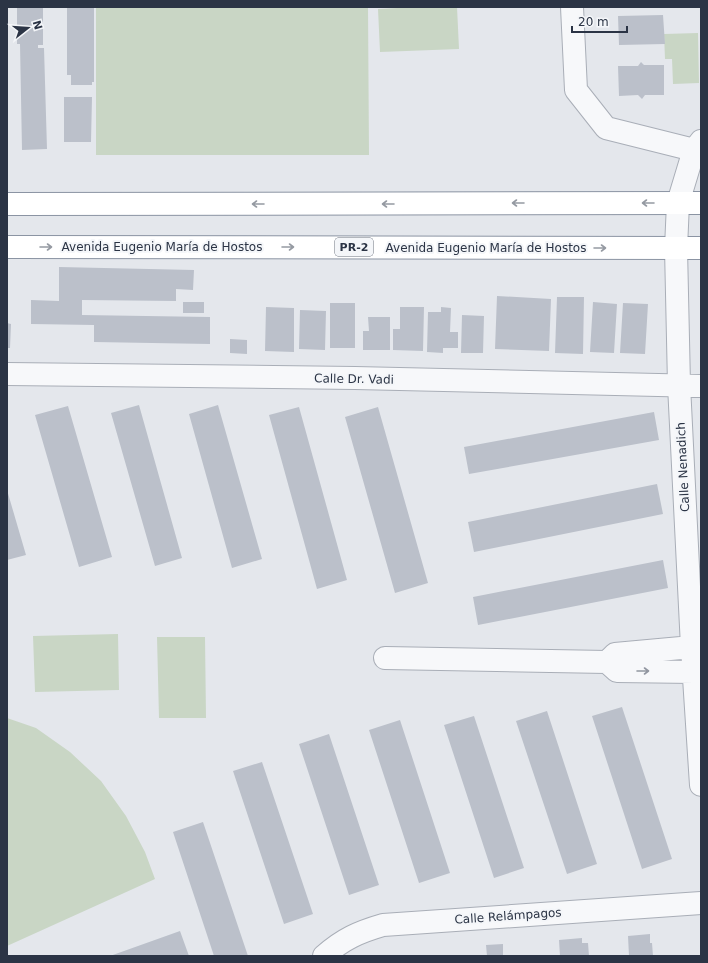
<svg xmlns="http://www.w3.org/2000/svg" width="708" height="963" font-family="'DejaVu Sans',sans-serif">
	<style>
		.green { fill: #c9d6c5 }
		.building { fill: #bbc0ca }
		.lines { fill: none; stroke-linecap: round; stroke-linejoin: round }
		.minor-casing { stroke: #a9aeb7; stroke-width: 24 }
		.highway-casing { stroke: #8b94a3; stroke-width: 24 }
		.minor { stroke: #f7f8fa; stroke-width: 22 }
		.highway { stroke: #fff; stroke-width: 22 }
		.oneway { stroke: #959aa2 }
		.oneway2 { stroke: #9196a0 }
		.labels { text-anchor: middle; stroke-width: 4; stroke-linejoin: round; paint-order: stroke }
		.shield { fill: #f4f6f9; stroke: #676e7b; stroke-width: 1 }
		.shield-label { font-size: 11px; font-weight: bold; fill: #2b3445 }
		.street-label { font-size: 12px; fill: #2b3445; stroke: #f4f6f9 }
	</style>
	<rect width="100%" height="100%" fill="#e4e7ec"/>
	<path class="green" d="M96 7H368L369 155H96Z
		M416 7H457L459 49 380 52 378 9Z
		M698 33 699 83 673 84 672 59H665L664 34Z
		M118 634 119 690 35 692 33 636Z
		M157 637H205L206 718H159Z
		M7 718 36 728 70 752 101 781 126 816 145 852 155 879 7 946Z"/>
	<path class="building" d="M17 7H43V45H38V48H44L47 149 22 150 20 44H17Z
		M67 7H94V82H92V85H71V75H67Z
		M663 15 665 44 619 45 618 16Z
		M641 62 644 65H664V95H645L642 99 638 95 619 96 618 66H638Z
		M64 97H92L91 142H64Z
		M59 267 194 270 193 290 176 289V301L82 300V315L210 317V344L94 342V325L31 324V300L59 301Z
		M497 296 551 299 549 351 495 349Z
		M557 297H584L583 354 555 353Z
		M183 302H204V313H183Z
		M593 302 617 304 614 353 590 352Z
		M330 303H355V348H330Z
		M623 303 648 304 645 354 620 353Z
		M266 307 294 308V352L265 351Z
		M400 307H424L423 351 393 350V329H400Z
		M441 307 451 308 450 332H458V348H443V353L427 352 428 312H441Z
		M300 310 326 311 325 350 299 349Z
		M462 315 484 316 483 353H461Z
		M368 317H390V350H363V331H369Z
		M7 323 11 324 10 348H7Z
		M230 339 247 340V354L230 353Z
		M139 405 182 558 155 566 111 413Z
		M218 405 262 559 232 568 189 414Z
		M68 406 112 557 79 567 35 415Z
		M299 407 347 580 317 589 269 415Z
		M378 407 428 583 395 593 345 417Z
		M654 412 659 440 469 474 464 447Z
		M657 484 663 514 474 552 468 522Z
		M7 490 26 555 7 560Z
		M663 560 668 588 478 625 473 597Z
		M622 707 672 859 642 869 592 716Z
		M547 711 597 864 567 874 516 721Z
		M474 716 524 868 494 878 444 725Z
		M400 720 450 873 419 883 369 730Z
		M329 734 379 885 349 895 299 744Z
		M262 762 313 914 284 924 233 771Z
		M203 822 248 956H214L173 832Z
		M180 931 189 956H110Z
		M650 934V943H652L653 956H629L628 936Z
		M582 938V943H588L589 956H560L559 940Z
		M503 944V956H487L486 945Z"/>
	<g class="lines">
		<g class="minor-casing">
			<path id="minor" d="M572 7 576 90 606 128 694 150
				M701 141 694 150 678 203 676 248 679 385 692 647 701 785
				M7 374 355 378 701 386
				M385 658 607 662 617 671 694 672
				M607 662 615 654 692 647
				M324 956C343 939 359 932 383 925L701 903"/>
		</g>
		<g class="highway-casing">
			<path id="highway" d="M7 204 701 203
				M7 247 701 248"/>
		</g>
		<use href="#minor" class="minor"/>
		<use href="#highway" class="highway"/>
	</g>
	<defs><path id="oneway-shaft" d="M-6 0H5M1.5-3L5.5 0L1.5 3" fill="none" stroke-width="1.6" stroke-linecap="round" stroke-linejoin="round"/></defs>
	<g class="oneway">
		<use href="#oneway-shaft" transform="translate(518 203) rotate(180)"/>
		<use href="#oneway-shaft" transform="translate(648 203) rotate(180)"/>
		<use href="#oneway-shaft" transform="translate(258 204) rotate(180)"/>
		<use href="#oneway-shaft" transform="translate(388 204) rotate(180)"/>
		<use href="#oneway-shaft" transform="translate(46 247)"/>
		<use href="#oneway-shaft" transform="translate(288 247)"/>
		<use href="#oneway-shaft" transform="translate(600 248)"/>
	</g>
	<use class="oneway2" href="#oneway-shaft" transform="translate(643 671)"/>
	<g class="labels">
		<rect class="shield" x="335" y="238" width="38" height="18" rx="3"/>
		<g class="shield-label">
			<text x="354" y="251">PR-2</text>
		</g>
		<g class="street-label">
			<text x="162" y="251">Avenida Eugenio María de Hostos</text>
			<text x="486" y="252">Avenida Eugenio María de Hostos</text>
			<text transform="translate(354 379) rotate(1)" y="4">Calle Dr. Vadi</text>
			<text transform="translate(683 467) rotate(-93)" y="4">Calle Nenadich</text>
			<text transform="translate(508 916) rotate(-4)" y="4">Calle Relámpagos</text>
		</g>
	</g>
	<rect width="708" height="963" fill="none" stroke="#2b3445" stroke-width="16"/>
	<g transform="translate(28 28) rotate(73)" stroke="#f4f6f9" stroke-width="3" paint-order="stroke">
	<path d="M0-3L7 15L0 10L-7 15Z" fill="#2b3445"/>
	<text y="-6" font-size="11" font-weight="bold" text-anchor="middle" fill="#2b3445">N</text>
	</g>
	<path d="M572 26v6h55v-6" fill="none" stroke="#2b3445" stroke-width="2"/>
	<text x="578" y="26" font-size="12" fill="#2b3445" stroke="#f4f6f9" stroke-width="3" paint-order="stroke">20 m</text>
</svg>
